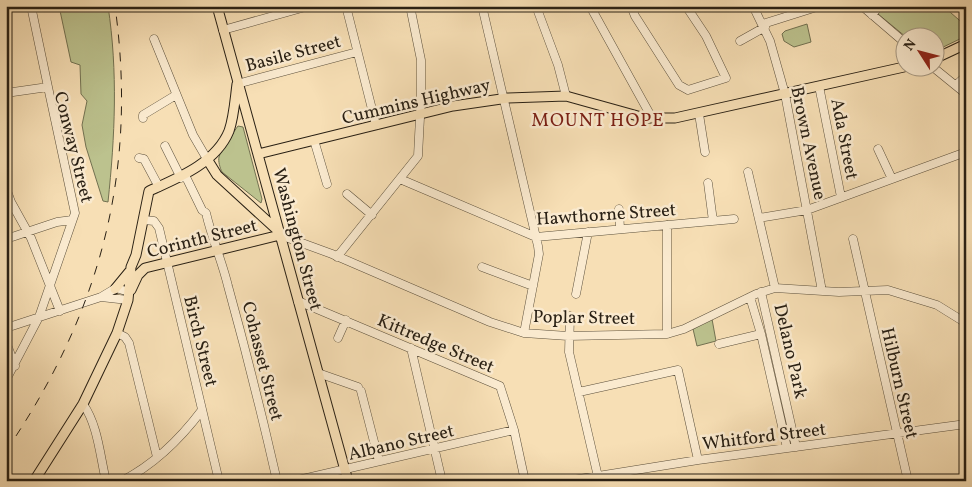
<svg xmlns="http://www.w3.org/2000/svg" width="972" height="487" font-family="Vollkorn,serif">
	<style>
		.green { fill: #bcc28e; stroke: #727151 }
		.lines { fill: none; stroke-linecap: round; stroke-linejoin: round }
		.minor-casing { stroke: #5c503c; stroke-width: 9 }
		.major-casing { stroke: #292014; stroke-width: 11 }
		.minor { stroke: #faeacf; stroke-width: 8 }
		.major { stroke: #f7dfb5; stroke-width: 9 }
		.rail { stroke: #292014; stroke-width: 1; stroke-dasharray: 9 9; stroke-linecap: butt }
		.labels { text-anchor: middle; stroke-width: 5; stroke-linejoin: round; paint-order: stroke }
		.street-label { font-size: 18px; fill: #292014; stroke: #faeacf }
		.neighbourhood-label { font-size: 19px; letter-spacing: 1px; fill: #7a1f14; stroke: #faeacf }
	</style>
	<rect width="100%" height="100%" fill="#f7dfb5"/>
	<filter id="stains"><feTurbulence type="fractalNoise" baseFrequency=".004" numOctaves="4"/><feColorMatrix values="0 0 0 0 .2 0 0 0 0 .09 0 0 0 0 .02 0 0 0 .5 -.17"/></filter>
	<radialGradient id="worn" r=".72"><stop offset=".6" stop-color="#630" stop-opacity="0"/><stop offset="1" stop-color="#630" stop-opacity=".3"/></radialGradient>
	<path class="green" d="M59 6H108C118 72 115 136 108 202L103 201 86 147 82 125 87 101 81 94 80 65 71 62Z
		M883 6H943L966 26V36L935 51 934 38 906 37 878 14Z
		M807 24 811 42 794 47 784 41 782 34 785 31Z
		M238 126 243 127 262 199 261 203 222 172C220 168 218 161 219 157 220 152 235 130 238 126Z
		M712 319 716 341 697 346 693 329Z"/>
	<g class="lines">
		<g class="minor-casing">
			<path id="minor" d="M31 6 48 87
				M346 6 376 125
				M482 6 538 246 539 254 524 333
				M536 6 558 65 566 96
				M590 6 652 118
				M631 6 635 16 679 85 688 90 726 78 706 36 686 6
				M753 6 770 41 785 94 822 291
				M862 6 904 42
				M872 15 879 6
				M763 24 820 6
				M223 30 309 6
				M154 39 193 135 207 159
				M740 41 765 27
				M934 68 966 94
				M237 84 357 52
				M956 85 966 76
				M819 86 841 197
				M6 93 48 87 75 213 39 317 6 380
				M699 114 705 152
				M143 118V115L176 95
				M314 140 327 184
				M165 146 181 178
				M878 149 892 179
				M139 158 144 159 159 187
				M748 172 775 288
				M185 175 202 210 206 213C212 239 222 261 228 286 246 351 262 415 277 481
				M400 179 536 237 734 219
				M708 183 713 221
				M6 188 11 202 31 238 60 311
				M347 194 372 215
				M619 209 620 229
				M759 218 807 210 966 152
				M144 220 154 221 159 228 219 481
				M667 225V334
				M280 235 332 254 490 322 524 333 568 336 667 334 684 329 756 294 775 288 839 292 888 290 937 305 966 323
				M6 239 57 222 72 220
				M853 239 908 481
				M337 257 418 156 421 98V60L410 6
				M482 267 533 286
				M761 292 796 447
				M576 294 588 232
				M101 297 128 300
				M750 297 761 334 787 448
				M298 301 500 386 514 430 525 481
				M570 316 569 352 599 481
				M6 328 101 297 116 288 129 292
				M117 333 125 337 129 343 157 457
				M338 338 346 320
				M6 342 15 366
				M719 344 761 334
				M411 348 442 481
				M318 373 358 387
				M361 391 379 461
				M579 392 678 370 698 460
				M83 404C98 425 100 456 106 481
				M122 481C153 465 181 438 202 410
				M294 481 514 430
				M567 481 698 460 966 424"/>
		</g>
		<g class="major-casing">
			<path id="major" d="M217 6 348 481
				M934 59 966 44
				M258 154 453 106 508 98 566 96 645 118H675L904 67
				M207 159 217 175 276 229
				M115 289 129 272
				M131 290 138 275 145 268 280 235
				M34 481 83 404 117 333 128 300 131 267 136 255 149 191C178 178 216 163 229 131 234 117 235 99 237 84"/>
		</g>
		<use href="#minor" class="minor"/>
		<use href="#major" class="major"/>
		<path class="rail" d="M958 6 966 13
			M6 451C100 313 138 173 115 6"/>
	</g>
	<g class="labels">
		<g class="street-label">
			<text transform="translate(293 53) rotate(-15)" y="6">Basile Street</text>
			<text transform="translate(416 101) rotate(-13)" y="6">Cummins Highway</text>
			<text transform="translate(845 139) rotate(79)" y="6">Ada Street</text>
			<text transform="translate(809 143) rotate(78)" y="6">Brown Avenue</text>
			<text transform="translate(74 147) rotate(76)" y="6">Conway Street</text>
			<text transform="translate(606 214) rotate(-4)" y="6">Hawthorne Street</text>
			<text transform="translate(202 238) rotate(-14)" y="6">Corinth Street</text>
			<text transform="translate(298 239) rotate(75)" y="6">Washington Street</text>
			<text transform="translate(584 317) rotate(1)" y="6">Poplar Street</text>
			<text transform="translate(201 341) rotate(76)" y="6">Birch Street</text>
			<text transform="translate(436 343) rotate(23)" y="6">Kittredge Street</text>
			<text transform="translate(791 351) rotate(77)" y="6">Delano Park</text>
			<text transform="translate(263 361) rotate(76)" y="6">Cohasset Street</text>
			<text transform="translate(900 383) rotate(77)" y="6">Hilburn Street</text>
			<text transform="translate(764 436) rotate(-7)" y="6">Whitford Street</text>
			<text transform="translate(401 442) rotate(-13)" y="6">Albano Street</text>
		</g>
		<g class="neighbourhood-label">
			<text x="598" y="126">MOUNT HOPE</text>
		</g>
	</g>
	<rect width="972" height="487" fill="none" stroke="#f7dfb5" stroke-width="25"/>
	<rect x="8" y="8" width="957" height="472" fill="none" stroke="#292014" stroke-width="2.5"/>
	<rect x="12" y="12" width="947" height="462" fill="none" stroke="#292014"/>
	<g transform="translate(920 52) rotate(306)"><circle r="24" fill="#faeacf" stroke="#a69984"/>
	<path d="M0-4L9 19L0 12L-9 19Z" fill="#8f2418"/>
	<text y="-8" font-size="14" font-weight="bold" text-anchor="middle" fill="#292014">N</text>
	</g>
	<rect width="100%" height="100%" filter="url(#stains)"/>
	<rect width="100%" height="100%" fill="url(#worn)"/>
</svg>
